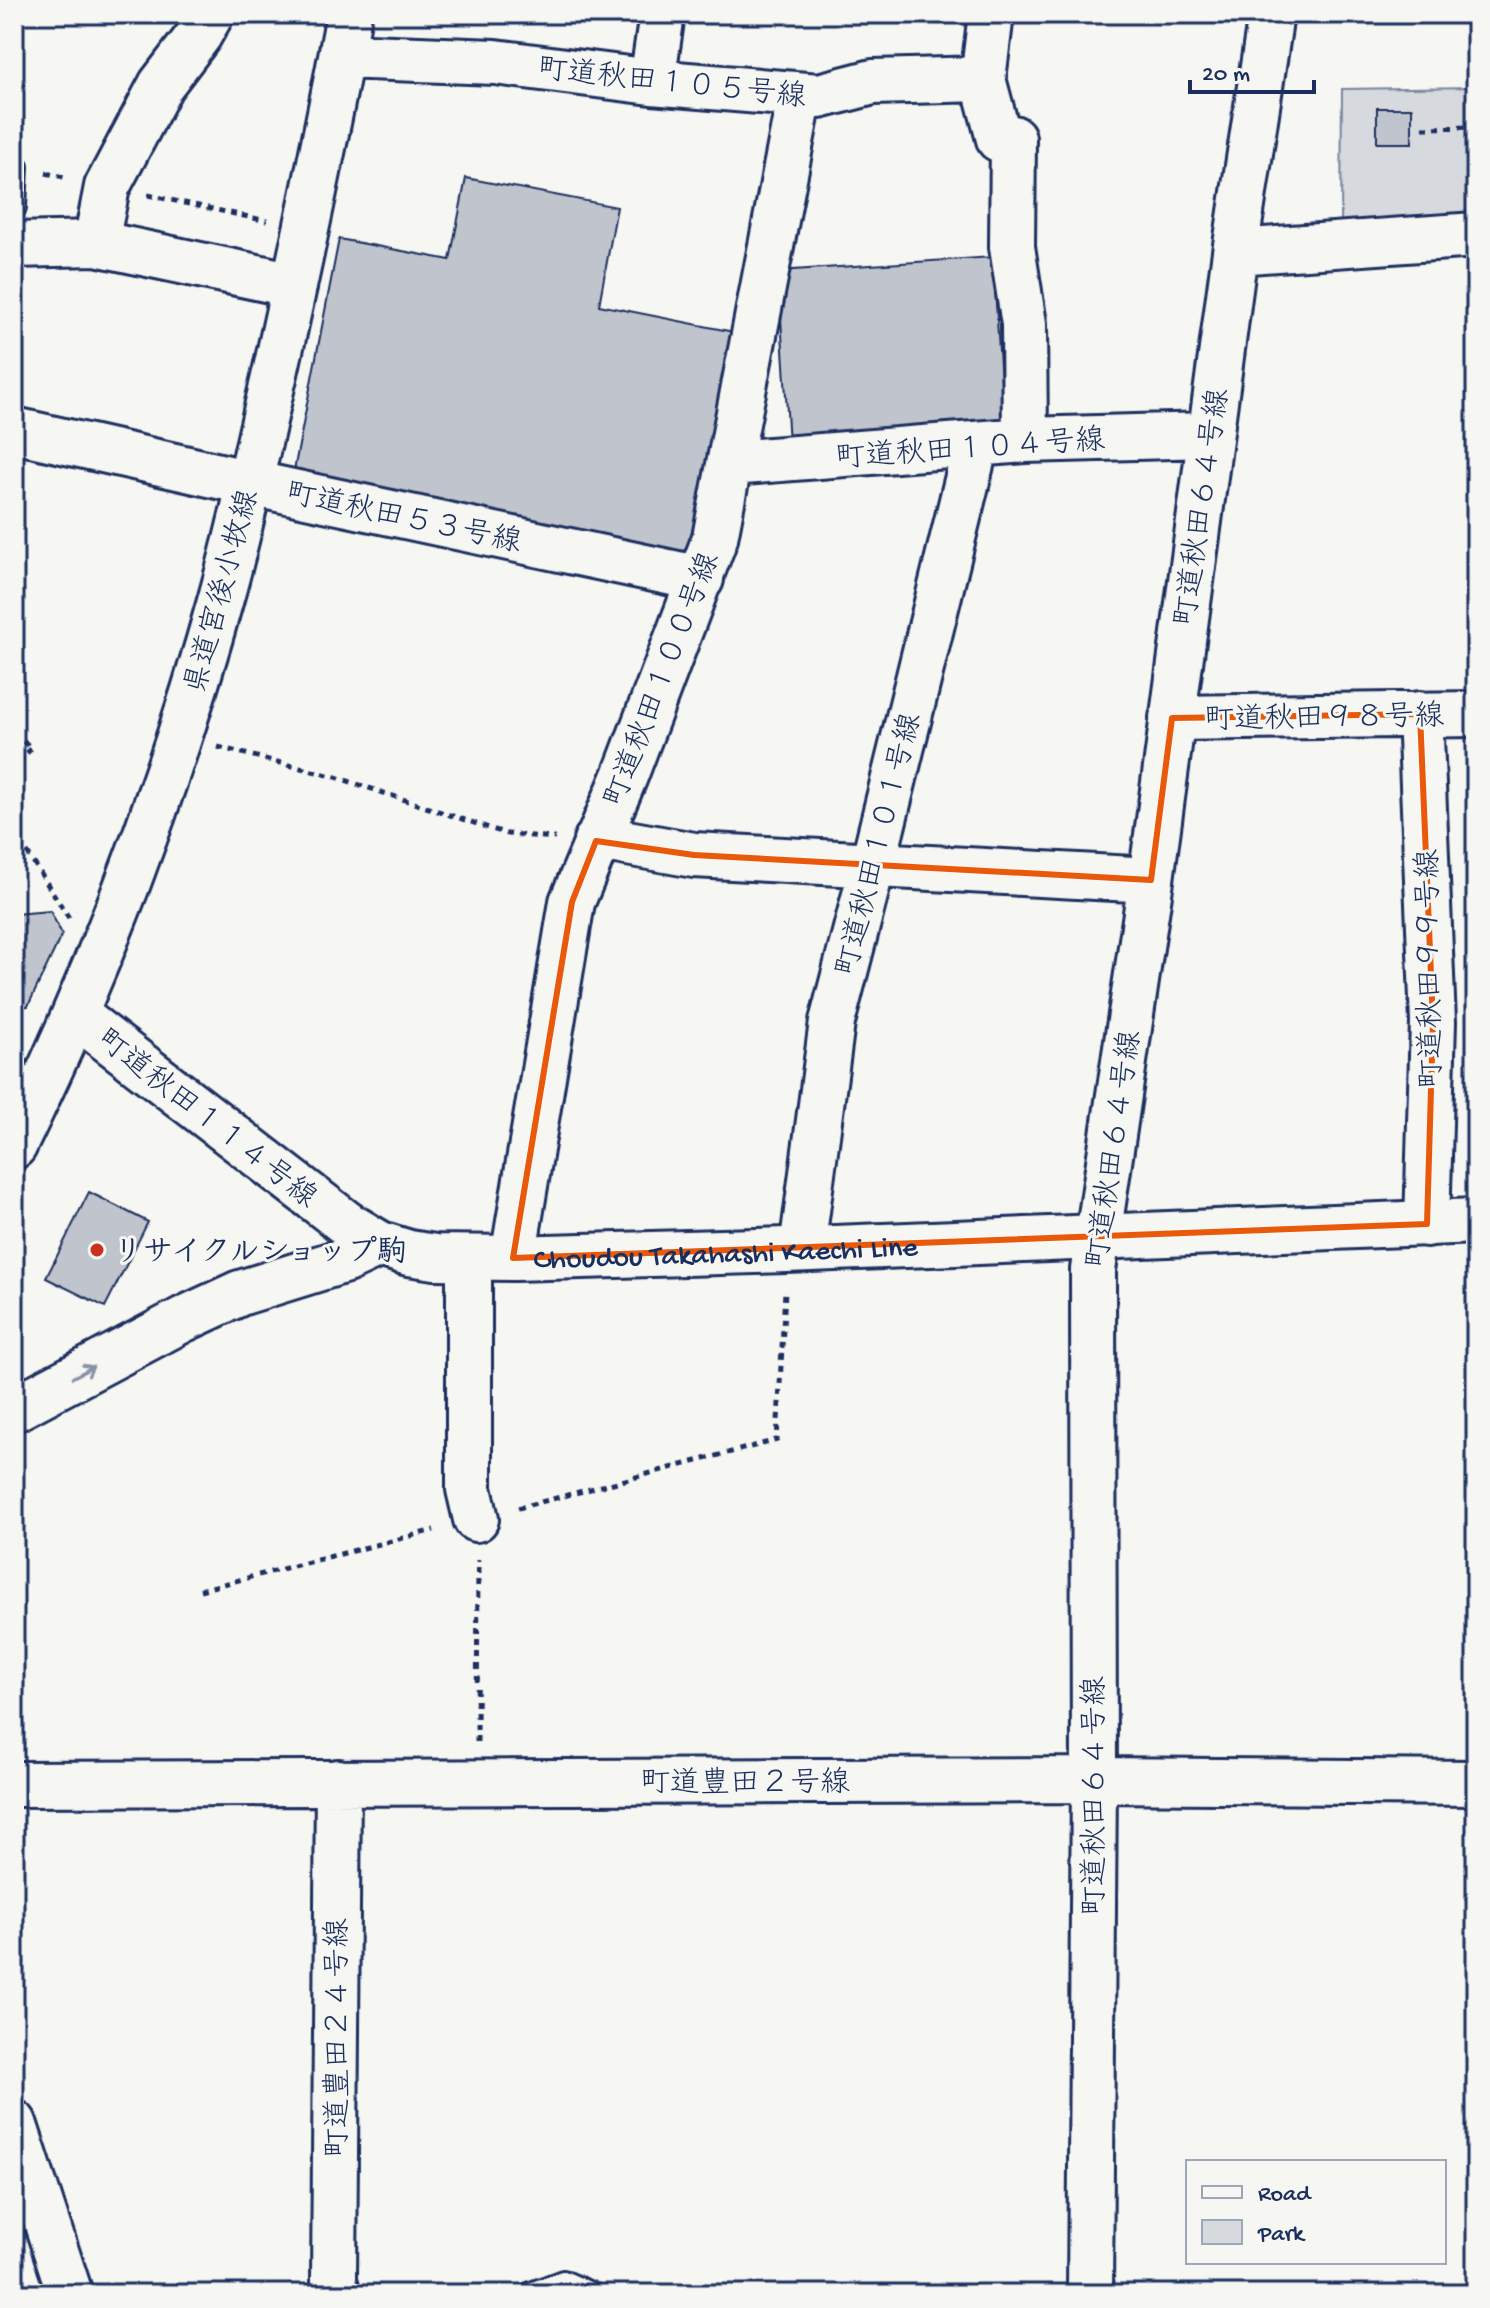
<svg xmlns="http://www.w3.org/2000/svg" width="1490" height="2308" font-family="'Gochi Hand','Klee One',sans-serif">
	<style>
		.green { fill: #d6d9dd; stroke: #78849e; stroke-width: 2 }
		.building { fill: #c0c4cd; stroke: #1b2f5e; stroke-width: 2 }
		.lines { fill: none; stroke-linecap: round; stroke-linejoin: round }
		.lane-casing { stroke: #1b2f5e; stroke-width: 28 }
		.street-casing { stroke: #1b2f5e; stroke-width: 50 }
		.secondary-casing { stroke: #1b2f5e; stroke-width: 50 }
		.path { stroke: #1b2f5e; stroke-width: 5; stroke-dasharray: 6 6; stroke-linecap: butt }
		.lane { stroke: #f6f6f2; stroke-width: 22 }
		.street { stroke: #f6f6f2; stroke-width: 44 }
		.secondary { stroke: #f6f6f2; stroke-width: 44 }
		.oneway { stroke: #8892a8 }
		.marked { fill: none; stroke: #e8590c; stroke-width: 6; stroke-linejoin: round }
		.poi-dot { fill: #c8321e; stroke: #f6f6f2; stroke-width: 3 }
		.labels { text-anchor: middle; stroke-width: 6; stroke-linejoin: round; paint-order: stroke }
		.street-label { font-size: 30px; fill: #1b2f5e; stroke: #f6f6f2 }
		.poi-label { font-size: 30px; font-weight: bold; fill: #1b2f5e; stroke: #f6f6f2; text-anchor: start }
	</style>
	<rect width="100%" height="100%" fill="#f6f6f2"/>
	<filter id="ink" filterUnits="userSpaceOnUse"><feTurbulence type="fractalNoise" baseFrequency=".0125" numOctaves="2"/><feDisplacementMap in="SourceGraphic" scale="16" xChannelSelector="R" yChannelSelector="G"/><feConvolveMatrix kernelMatrix="1 2 1 2 8 2 1 2 1" color-interpolation-filters="sRGB"/></filter>
	<g filter="url(#ink)">
		<path class="green" d="M1476 87V217L1341 226 1342 89Z"/>
		<path class="building" d="M1377 108H1412V143H1377Z
			M466 178 617 207 599 305 744 334 700 560 292 481 339 239 450 260Z
			M993 257 1004 429 789 443 778 271Z
			M50 911 62 934 28 1006 14 1007V914Z
			M89 1192 148 1222 105 1307 46 1278Z"/>
		<g class="lines">
			<g class="lane-casing">
				<path id="lane" d="M14 207 16 167
					M531 2294 563 2282 590 2294"/>
			</g>
			<g class="street-casing">
				<path id="street" d="M342 56 495 62 652 82 819 96 873 82 983 79 991 14
					M983 79 999 139 1013 138 1012 247 1024 324 1025 440
					M652 82 662 14
					M96 243 107 187 161 85 199 35 211 14
					M14 245 96 243 294 285
					M1235 252 1476 235
					M14 430 250 483 701 579
					M731 463 1025 440 1209 435
					M1420 714 1433 1022 1427 1224
					M1172 718 1476 714
					M596 841H616L694 855 1151 880
					M76 1015 347 1224 380 1244
					M802 1249 832 1022 873 864 976 444
					M513 1258 572 902 625 776 715 538 800 95
					M469 1259V1489L476 1519
					M14 1784 1094 1780 1476 1783
					M338 2294 334 2280 338 1782
					M1090 2294 1094 1780 1093 1270 1151 880 1235 252 1271 14"/>
			</g>
			<g class="secondary-casing">
				<g id="secondary">
					<path d="M14 1146C100 970 169 786 221 598 242 523 258 445 276 369 302 251 327 133 349 14"/>
					<path id="s1" d="M14 1409 184 1319 240 1293 346 1260 380 1244 409 1253 435 1257 513 1258 787 1250 1476 1221"/>
					<path d="M14 2123 70 2294"/>
				</g>
			</g>
			<path class="path" d="M1423 128 1476 127
				M46 173 68 178
				M148 195 267 221
				M14 734 32 748 14 766
				M218 747 336 777 507 834 555 838
				M14 832 69 918
				M518 1508 777 1440 785 1291
				M200 1590 434 1530
				M477 1742 478 1560"/>
			<use href="#lane" class="lane"/>
			<use href="#street" class="street"/>
			<use href="#secondary" class="secondary"/>
		</g>
		<defs><path id="oneway-shaft" d="M-6 0H5M1.5-3L5.5 0L1.5 3" fill="none" stroke-width="1.6" stroke-linecap="round" stroke-linejoin="round" transform="scale(2)"/></defs>
		<use class="oneway" href="#oneway-shaft" transform="translate(83 1372) rotate(-28)"/>
	</g>
	<path class="marked" d="M1420 714 1433 1022 1427 1224 513 1258 572 902 596 841 694 855 1151 880 1172 718Z"/>
	<circle class="poi-dot" cx="97" cy="1250" r="8"/>
	<g class="labels">
		<g class="street-label">
			<text transform="translate(672 81) rotate(6)" y="10">町道秋田１０５号線</text>
			<text transform="translate(970 447) rotate(-4)" y="10">町道秋田１０４号線</text>
			<text transform="translate(1200 507) rotate(-82)" y="10">町道秋田６４号線</text>
			<text transform="translate(404 516) rotate(12)" y="10">町道秋田５３号線</text>
			<text transform="translate(220 591) rotate(-75)" y="10">県道宮後小牧線</text>
			<text transform="translate(660 679) rotate(-69)" y="10">町道秋田１００号線</text>
			<text transform="translate(1324 716) rotate(-1)" y="10">町道秋田９８号線</text>
			<text transform="translate(877 844) rotate(-76)" y="10">町道秋田１０１号線</text>
			<text transform="translate(1428 969) rotate(-91)" y="10">町道秋田９９号線</text>
			<text transform="translate(208 1117) rotate(38)" y="10">町道秋田１１４号線</text>
			<text transform="translate(1112 1149) rotate(-82)" y="10">町道秋田６４号線</text>
			<text dy="10" stroke="none"><textPath href="#s1" startOffset="750">Choudou Takahashi Kaechi Line</textPath></text>
			<text x="745" y="1791">町道豊田２号線</text>
			<text transform="translate(1093 1796) rotate(-90)" y="10">町道秋田６４号線</text>
			<text transform="translate(336 2038) rotate(-90)" y="10">町道豊田２４号線</text>
		</g>
		<g class="poi-label">
			<text x="113" y="1260">リサイクルショップ駒</text>
		</g>
	</g>
	<rect width="1490" height="2308" fill="none" stroke="#f6f6f2" stroke-width="48"/>
	<rect x="24" y="24" width="1442" height="2260" fill="none" stroke="#1b2f5e" stroke-width="3" filter="url(#ink)"/>
	<rect x="1186" y="2160" width="260" height="104" fill="#f6f6f2" stroke="#9ea6b7" stroke-width="2"/>
	<rect x="1202" y="2186" width="40" height="12" fill="#f6f6f2" stroke="#9ea6b7" stroke-width="2"/>
	<text x="1258" y="2200" font-size="24" fill="#1b2f5e">Road</text>
	<rect x="1202" y="2220" width="40" height="24" fill="#d6d9dd" stroke="#9ea6b7" stroke-width="2"/>
	<text x="1258" y="2240" font-size="24" fill="#1b2f5e">Park</text>
	<path d="M1190 80v12h124v-12" fill="none" stroke="#1b2f5e" stroke-width="4"/>
	<text x="1202" y="80" font-size="24" fill="#1b2f5e" stroke="#f6f6f2" stroke-width="6" paint-order="stroke">20 m</text>
</svg>
